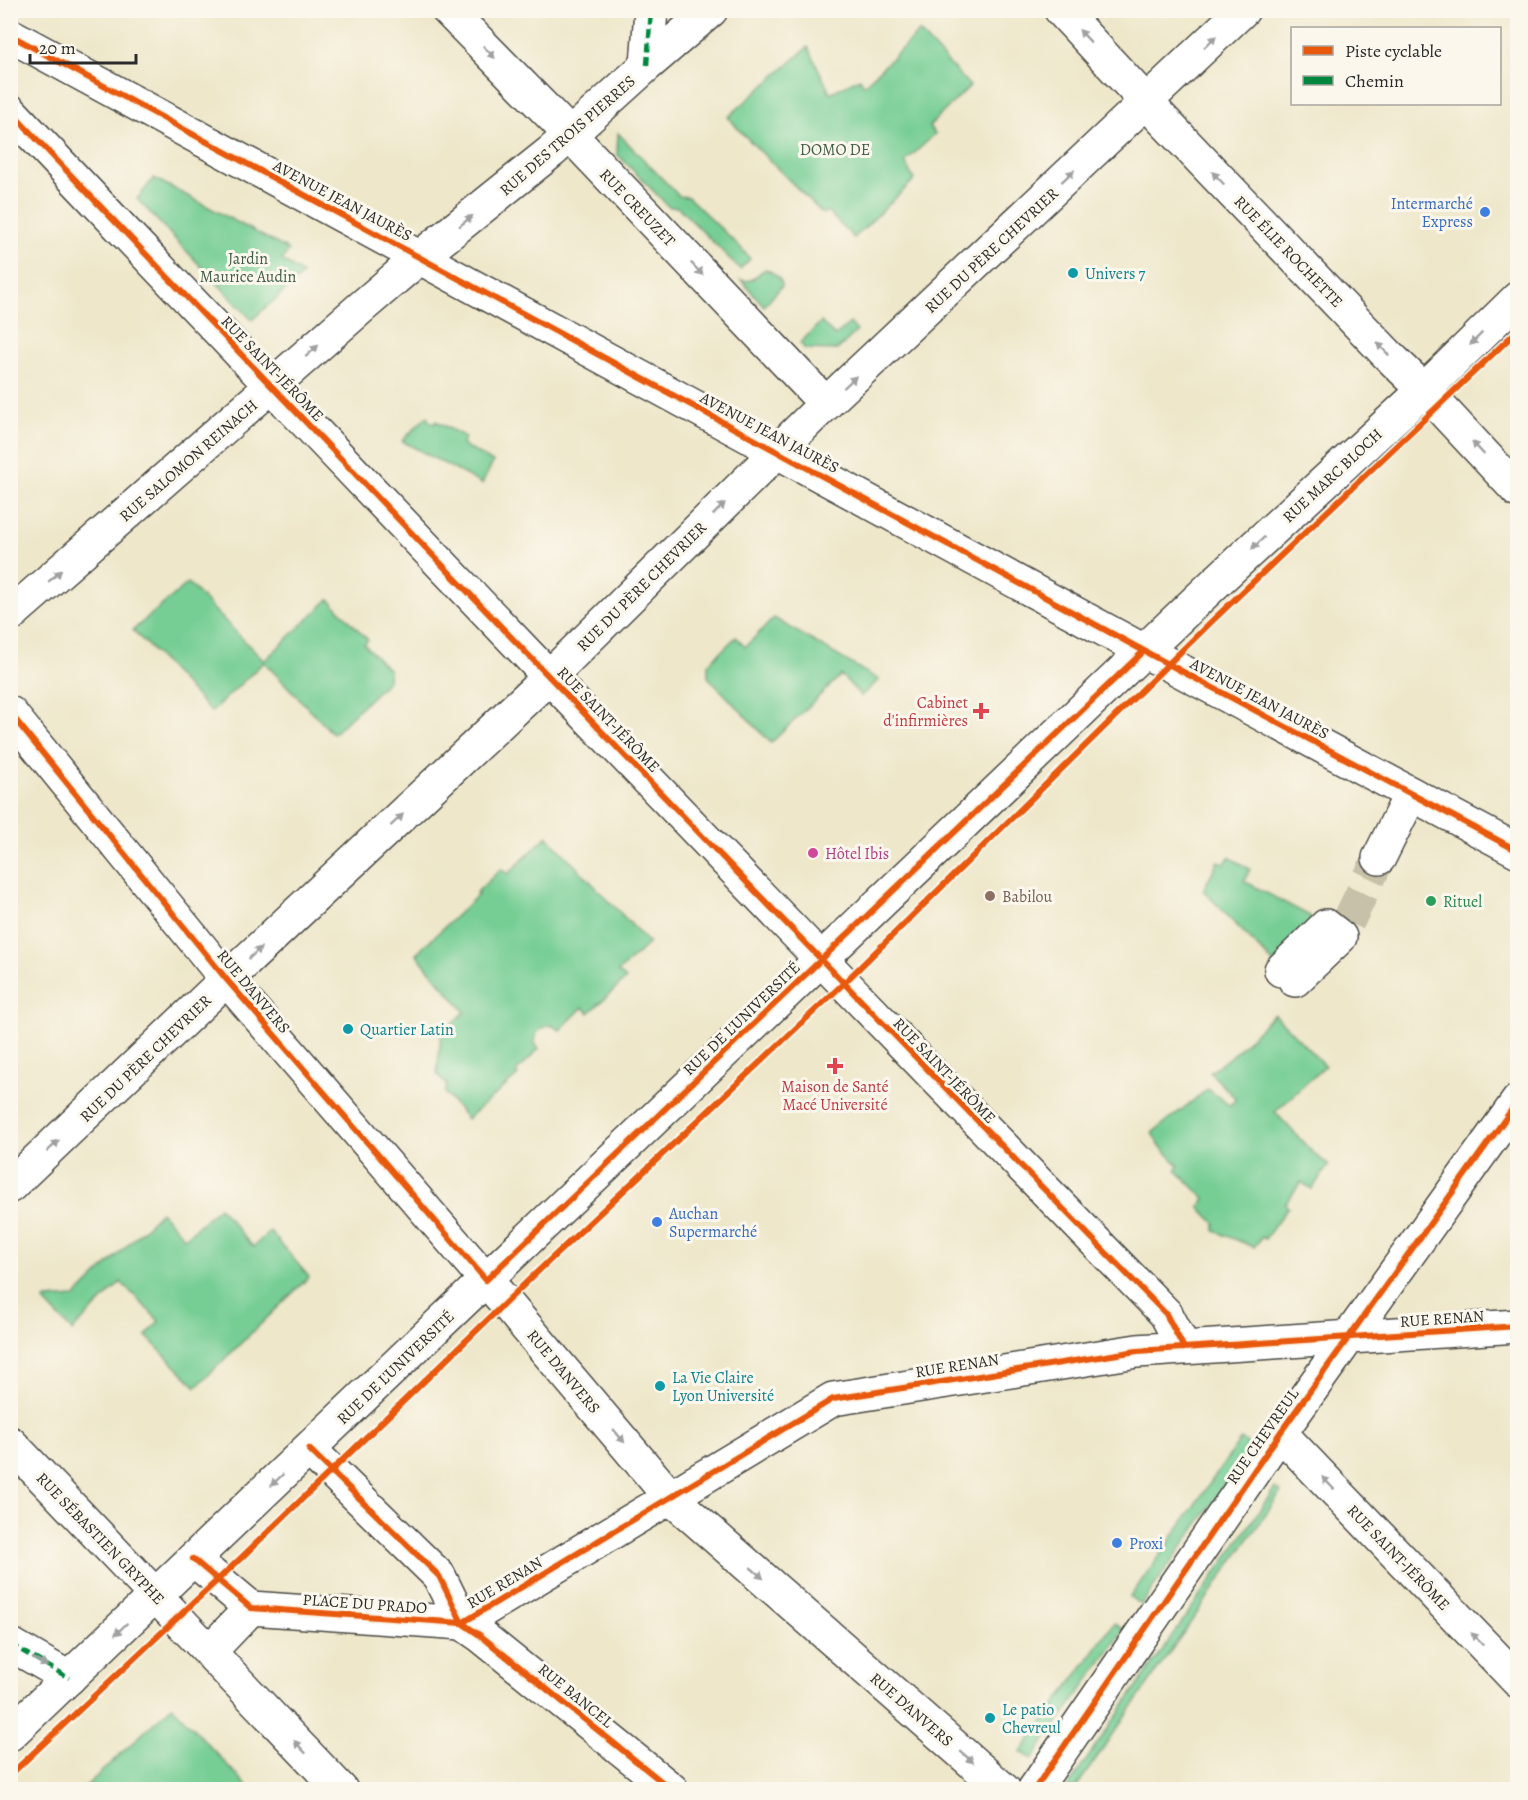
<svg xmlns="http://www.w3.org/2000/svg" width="1528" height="1800" font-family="Alegreya,serif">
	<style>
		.green { fill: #76ce94; stroke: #507c60; stroke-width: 1.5 }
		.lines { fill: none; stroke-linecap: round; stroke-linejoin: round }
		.minor-tunnel { stroke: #c7c1aa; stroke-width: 33; stroke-dasharray: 33 16; stroke-linecap: butt }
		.minor-casing { stroke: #484743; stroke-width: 36 }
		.major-casing { stroke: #484743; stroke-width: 36 }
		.minor { stroke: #fff; stroke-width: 33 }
		.major { stroke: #fff; stroke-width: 33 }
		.quiet { stroke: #00873e; stroke-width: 4.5; stroke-dasharray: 9 4.5; stroke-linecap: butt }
		.cycleway-casing { stroke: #fbf7ec; stroke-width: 10 }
		.cycleway { stroke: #e8590c; stroke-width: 6 }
		.oneway { fill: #a0a0a0 }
		.shop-dot { fill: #3f7fe0; stroke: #fbf7ec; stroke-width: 2 }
		.culture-dot { fill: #0f9aa8; stroke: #fbf7ec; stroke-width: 2 }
		.health-dot { fill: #e0444e; stroke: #fbf7ec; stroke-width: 2 }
		.hotel-dot { fill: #d1479c; stroke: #fbf7ec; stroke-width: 2 }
		.education-dot { fill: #8d6e63; stroke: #fbf7ec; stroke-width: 2 }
		.leisure-dot { fill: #2e9e5b; stroke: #fbf7ec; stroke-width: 2 }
		.labels { text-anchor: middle; stroke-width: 6; stroke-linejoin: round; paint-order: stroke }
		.street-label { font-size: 16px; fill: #2b2b2b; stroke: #fbf7ec }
		.park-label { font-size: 16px; fill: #425c4a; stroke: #fbf7ec }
		.shop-label { font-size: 16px; fill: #366cbe; stroke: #fbf7ec; text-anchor: start }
		.culture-label { font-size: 16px; fill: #0d838f; stroke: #fbf7ec; text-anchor: start }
		.health-label { font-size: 16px; fill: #be3a42; stroke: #fbf7ec; text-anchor: end }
		.hotel-label { font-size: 16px; fill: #b23c85; stroke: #fbf7ec; text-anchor: start }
		.education-label { font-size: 16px; fill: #785e54; stroke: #fbf7ec; text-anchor: start }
		.leisure-label { font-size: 16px; fill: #27864d; stroke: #fbf7ec; text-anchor: start }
	</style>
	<rect width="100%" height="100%" fill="#fbf7ec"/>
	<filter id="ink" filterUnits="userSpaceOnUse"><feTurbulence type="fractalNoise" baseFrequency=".0167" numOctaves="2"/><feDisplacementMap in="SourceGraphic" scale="12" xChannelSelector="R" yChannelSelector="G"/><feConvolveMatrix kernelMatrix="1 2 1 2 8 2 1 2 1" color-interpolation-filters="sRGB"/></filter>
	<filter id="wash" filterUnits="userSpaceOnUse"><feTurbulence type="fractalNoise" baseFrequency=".008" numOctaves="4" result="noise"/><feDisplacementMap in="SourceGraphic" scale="24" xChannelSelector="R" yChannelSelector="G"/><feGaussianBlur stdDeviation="1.35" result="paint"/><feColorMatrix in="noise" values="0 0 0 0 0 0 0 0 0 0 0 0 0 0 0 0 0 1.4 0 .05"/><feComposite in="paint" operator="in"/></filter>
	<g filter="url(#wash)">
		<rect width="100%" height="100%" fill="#eee7ca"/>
		<path class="green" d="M919 32 970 86 929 126 935 134 905 162 914 180 854 238 827 211 823 214 741 132 728 117 808 47 830 93 860 78 864 85Z
			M618 133 679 196 688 197 741 248 750 259 740 269 678 207H669L617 154Z
			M154 178 289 250 282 260 303 274 252 320 137 199Z
			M766 269C773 272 782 279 782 286L764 306 741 280C754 284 756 273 766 269Z
			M821 322 835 336 850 323 857 331 837 350 805 349 800 343Z
			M426 417H428V420L434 424 436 421 465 437 462 445 493 462 482 484 402 441Z
			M188 583 264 661 329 599 368 640 364 644 389 670 388 681 333 734 264 662 211 712 133 630Z
			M774 618 879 680 861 696 841 675 771 743 708 677V664L736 637 745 647Z
			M547 836 649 943 618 972 626 979 589 1013 583 1007 560 1030 551 1025C540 1027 537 1031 534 1041L539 1049 516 1072 518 1075 467 1119 445 1093 447 1085 437 1074 441 1034 465 1012 416 954 478 895 476 893 501 869 508 874Z
			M1229 857 1250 869 1244 881 1310 916 1313 928 1274 964 1203 890 1218 861 1225 863Z
			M1274 1014 1325 1066 1275 1112 1314 1154 1329 1165 1312 1189 1301 1182 1285 1204 1288 1207 1265 1239 1262 1237 1254 1247 1215 1231V1223L1199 1207 1205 1199 1176 1170 1179 1166 1159 1145 1152 1133 1208 1089 1230 1106 1236 1099 1210 1072 1234 1054Z
			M219 1207 253 1247 270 1231 309 1277 196 1387 146 1336 159 1321 121 1282 72 1331 44 1301 46 1299 75 1297 161 1212 185 1238Z
			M1241 1439 1252 1447 1141 1605 1130 1597Z
			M1275 1488 1281 1492 1075 1789H1066Z
			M1114 1623 1124 1630 1032 1759 1021 1752Z
			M172 1706 248 1787 245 1789H83Z"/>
	</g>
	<g filter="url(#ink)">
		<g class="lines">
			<path class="minor-tunnel" d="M1348 922 1379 858"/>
			<g class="minor-casing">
				<path id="minor" d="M448 10 554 118 826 404
					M1061 10 1163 120 1387 354 1424 390 1518 491
					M647 65 651 10
					M10 111C393 515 777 917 1166 1314L1184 1348
					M10 615 364 305 420 257 552 151 647 65 711 10
					M10 713 227 980 506 1303 671 1498 1004 1790
					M1379 858 1411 794
					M1281 970 1326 926 1340 937 1295 980
					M10 1186 211 994 549 677 813 416 1243 10
					M1280 1433 1518 1681
					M10 1443 341 1790
					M309 1449 439 1576 462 1623 481 1636 672 1790
					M193 1559 251 1608 462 1623
					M462 1623 833 1399 1137 1351 1518 1326
					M10 1644 69 1678
					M210 1651 251 1608
					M1034 1790 1280 1433 1518 1101"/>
			</g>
			<g class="major-casing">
				<path id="major" d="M10 35 1144 651 1518 851
					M10 1734 1214 584 1424 390 1518 298"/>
			</g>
			<use href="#minor" class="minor"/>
			<use href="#major" class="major"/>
			<path class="quiet" d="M647 65 651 10
				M10 1644 69 1678"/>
			<g class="cycleway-casing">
				<path id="cycleway" d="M10 35 1144 651 1518 851
					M10 111C393 515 777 917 1166 1314L1184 1348
					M10 713 227 980 486 1280 1144 651
					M309 1449 439 1576 462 1623 481 1636 672 1790
					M193 1559 251 1608 462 1623
					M462 1623 833 1399 1137 1351 1518 1326
					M10 1775 241 1558 532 1277 843 984 1212 621 1518 330
					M1034 1790 1280 1433 1518 1101"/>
			</g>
			<use href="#cycleway" class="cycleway"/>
		</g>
		<defs><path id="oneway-solid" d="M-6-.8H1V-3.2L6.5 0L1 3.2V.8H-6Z" transform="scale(1.5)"/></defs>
		<g class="oneway">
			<use href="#oneway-solid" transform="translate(1085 36) rotate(-133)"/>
			<use href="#oneway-solid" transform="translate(1210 42) rotate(-44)"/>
			<use href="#oneway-solid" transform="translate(489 52) rotate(46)"/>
			<use href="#oneway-solid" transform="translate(1068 176) rotate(-43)"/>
			<use href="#oneway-solid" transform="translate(1218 178) rotate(-134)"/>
			<use href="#oneway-solid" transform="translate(466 221) rotate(-39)"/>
			<use href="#oneway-solid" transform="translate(697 269) rotate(46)"/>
			<use href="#oneway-solid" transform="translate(1476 339) rotate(135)"/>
			<use href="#oneway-solid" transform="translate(1383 349) rotate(-134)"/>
			<use href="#oneway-solid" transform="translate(312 351) rotate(-42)"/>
			<use href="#oneway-solid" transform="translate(850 382) rotate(-43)"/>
			<use href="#oneway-solid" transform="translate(1478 448) rotate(-133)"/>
			<use href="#oneway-solid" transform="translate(719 509) rotate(-45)"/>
			<use href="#oneway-solid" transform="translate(1258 543) rotate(137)"/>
			<use href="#oneway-solid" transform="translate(55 576) rotate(-41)"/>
			<use href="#oneway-solid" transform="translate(397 820) rotate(-43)"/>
			<use href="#oneway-solid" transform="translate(255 953) rotate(-43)"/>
			<use href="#oneway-solid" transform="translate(53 1146) rotate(-44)"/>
			<use href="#oneway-solid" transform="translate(619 1436) rotate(50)"/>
			<use href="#oneway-solid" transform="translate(277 1480) rotate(136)"/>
			<use href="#oneway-solid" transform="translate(1328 1483) rotate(-134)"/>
			<use href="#oneway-solid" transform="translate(757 1573) rotate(41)"/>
			<use href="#oneway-solid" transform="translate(121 1629) rotate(136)"/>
			<use href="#oneway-solid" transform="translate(1477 1639) rotate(-134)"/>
			<use href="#oneway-solid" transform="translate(40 1662) rotate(29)"/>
			<use href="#oneway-solid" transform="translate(300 1747) rotate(-133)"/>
			<use href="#oneway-solid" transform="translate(967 1757) rotate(41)"/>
		</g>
	</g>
	<g class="shop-dot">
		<circle cx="1485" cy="212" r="6"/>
		<circle cx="657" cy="1222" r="6"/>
		<circle cx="1117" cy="1543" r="6"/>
	</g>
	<g class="culture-dot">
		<circle cx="1073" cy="273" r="6"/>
		<circle cx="348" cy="1029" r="6"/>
		<circle cx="660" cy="1386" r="6"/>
		<circle cx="990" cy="1718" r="6"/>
	</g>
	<g class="health-dot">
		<path d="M978 702h6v6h6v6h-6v6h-6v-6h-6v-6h6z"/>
		<path d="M832 1057h6v6h6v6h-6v6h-6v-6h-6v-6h6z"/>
	</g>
	<circle class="hotel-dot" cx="813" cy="853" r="6"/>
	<circle class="education-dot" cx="990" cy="896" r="6"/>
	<circle class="leisure-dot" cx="1431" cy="901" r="6"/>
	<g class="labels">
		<g class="street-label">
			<text transform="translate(567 135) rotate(-41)" y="6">RUE DES TROIS PIERRES</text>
			<text transform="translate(343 200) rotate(28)" y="6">AVENUE JEAN JAURÈS</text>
			<text transform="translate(638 207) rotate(46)" y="6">RUE CREUZET</text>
			<text transform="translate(991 250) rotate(-43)" y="6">RUE DU PÈRE CHEVRIER</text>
			<text transform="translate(1289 251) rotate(46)" y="6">RUE ÉLIE ROCHETTE</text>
			<text transform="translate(273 368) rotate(46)" y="6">RUE SAINT-JÉRÔME</text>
			<text transform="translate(770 432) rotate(28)" y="6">AVENUE JEAN JAURÈS</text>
			<text transform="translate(188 460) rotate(-41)" y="6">RUE SALOMON REINACH</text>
			<text transform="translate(1332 475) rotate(-43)" y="6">RUE MARC BLOCH</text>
			<text transform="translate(641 586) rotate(-45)" y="6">RUE DU PÈRE CHEVRIER</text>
			<text transform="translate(1260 698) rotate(28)" y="6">AVENUE JEAN JAURÈS</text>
			<text transform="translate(609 719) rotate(46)" y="6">RUE SAINT-JÉRÔME</text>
			<text transform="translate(254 991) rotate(50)" y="6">RUE D'ANVERS</text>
			<text transform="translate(741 1018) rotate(-44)" y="6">RUE DE L'UNIVERSITÉ</text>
			<text transform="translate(145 1058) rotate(-44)" y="6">RUE DU PÈRE CHEVRIER</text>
			<text transform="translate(945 1070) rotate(46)" y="6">RUE SAINT-JÉRÔME</text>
			<text transform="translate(1442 1318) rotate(-4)" y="6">RUE RENAN</text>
			<text transform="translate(957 1365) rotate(-9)" y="6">RUE RENAN</text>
			<text transform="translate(395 1367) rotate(-44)" y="6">RUE DE L'UNIVERSITÉ</text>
			<text transform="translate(564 1371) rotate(50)" y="6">RUE D'ANVERS</text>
			<text transform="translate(1262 1436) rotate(-55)" y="6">RUE CHEVREUL</text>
			<text transform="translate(101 1538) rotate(46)" y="6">RUE SÉBASTIEN GRYPHE</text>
			<text transform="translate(1399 1557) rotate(46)" y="6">RUE SAINT-JÉRÔME</text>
			<text transform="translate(504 1582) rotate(-31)" y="6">RUE RENAN</text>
			<text transform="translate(365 1603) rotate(4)" y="6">PLACE DU PRADO</text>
			<text transform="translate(576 1695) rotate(39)" y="6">RUE BANCEL</text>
			<text transform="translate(912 1709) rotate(41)" y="6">RUE D'ANVERS</text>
		</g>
		<g class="park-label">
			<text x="835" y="155">DOMO DE</text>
			<text x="248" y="264">Jardin<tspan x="248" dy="18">Maurice Audin</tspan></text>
		</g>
		<g class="shop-label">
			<text x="1473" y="209" text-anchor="end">Intermarché<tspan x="1473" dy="18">Express</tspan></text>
			<text x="669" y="1219">Auchan<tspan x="669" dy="18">Supermarché</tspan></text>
			<text x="1129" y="1549">Proxi</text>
		</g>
		<g class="culture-label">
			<text x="1085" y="279">Univers 7</text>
			<text x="360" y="1035">Quartier Latin</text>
			<text x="672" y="1383">La Vie Claire<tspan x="672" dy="18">Lyon Université</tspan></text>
			<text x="1002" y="1715">Le patio<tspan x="1002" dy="18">Chevreul</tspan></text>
		</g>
		<g class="health-label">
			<text x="968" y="708">Cabinet<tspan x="968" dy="18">d'infirmières</tspan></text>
			<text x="835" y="1092" text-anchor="middle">Maison de Santé<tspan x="835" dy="18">Macé Université</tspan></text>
		</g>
		<g class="hotel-label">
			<text x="825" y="859">Hôtel Ibis</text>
		</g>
		<g class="education-label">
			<text x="1002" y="902">Babilou</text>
		</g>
		<g class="leisure-label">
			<text x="1443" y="907">Rituel</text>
		</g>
	</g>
	<rect width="1528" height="1800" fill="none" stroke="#fbf7ec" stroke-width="36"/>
	<rect x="1291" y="27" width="210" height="78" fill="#fbf7ec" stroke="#a8a59f" stroke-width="1.5"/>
	<rect x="1303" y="46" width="30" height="9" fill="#e8590c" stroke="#a8a59f" stroke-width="1.5"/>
	<text x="1345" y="57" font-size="18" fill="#2b2b2b">Piste cyclable</text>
	<rect x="1303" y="76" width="30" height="9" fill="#00873e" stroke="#a8a59f" stroke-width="1.5"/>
	<text x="1345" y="87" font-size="18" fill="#2b2b2b">Chemin</text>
	<path d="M30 54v9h106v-9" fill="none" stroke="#2b2b2b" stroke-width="3"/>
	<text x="39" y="54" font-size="18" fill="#2b2b2b" stroke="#fbf7ec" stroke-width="4.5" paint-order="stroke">20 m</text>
</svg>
